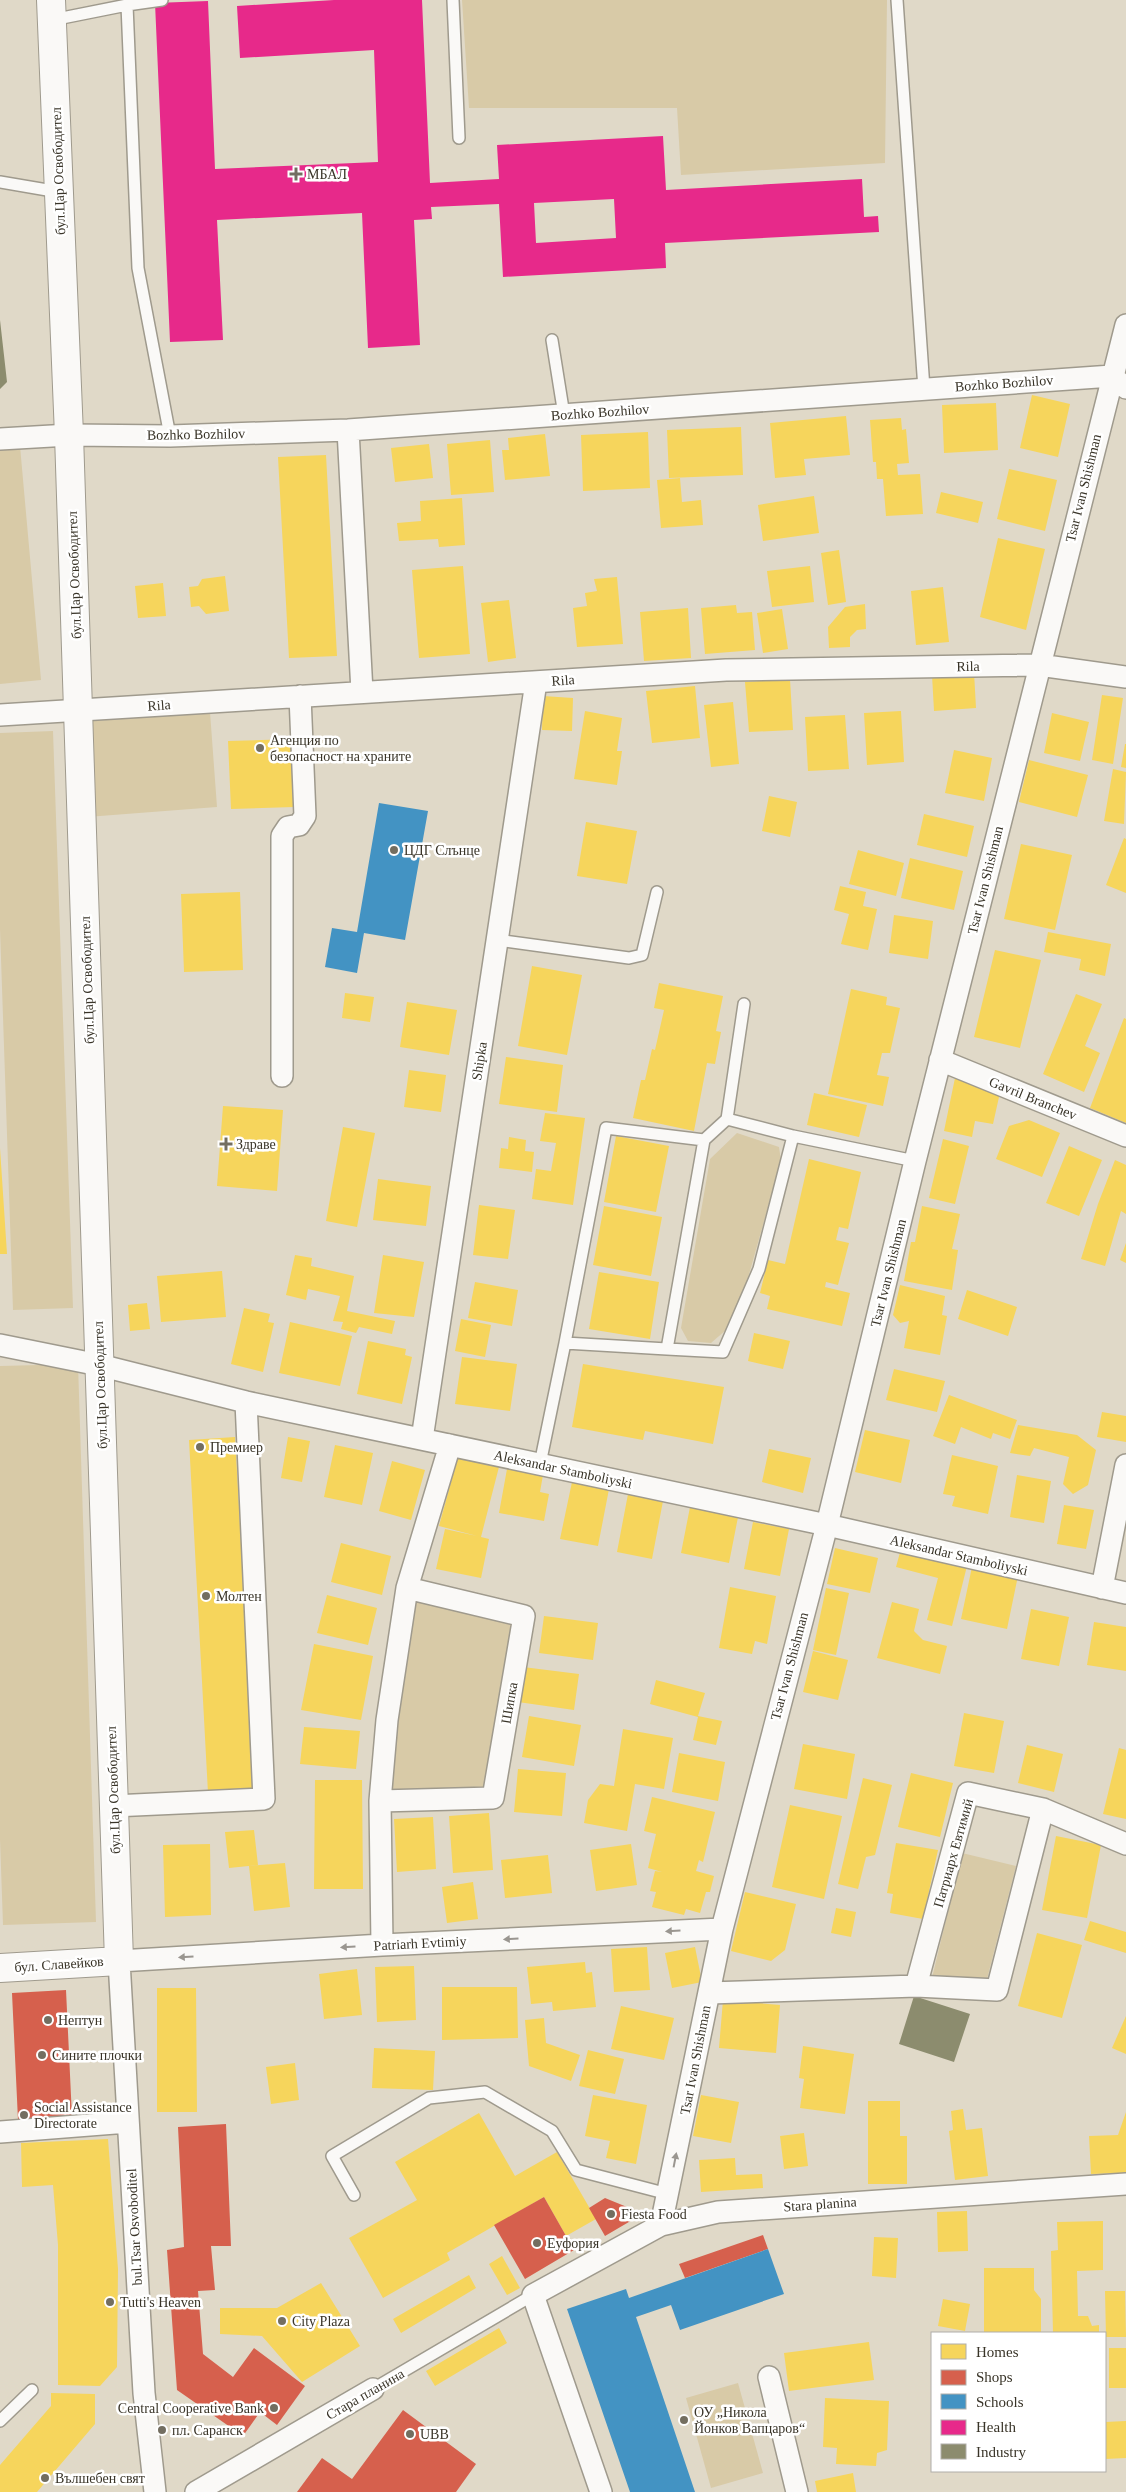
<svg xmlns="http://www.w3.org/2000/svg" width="1126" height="2492" font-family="Georgia,serif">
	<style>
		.green { fill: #d8caa7 }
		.homes { fill: #f6d55c }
		.shops { fill: #d6604d }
		.schools { fill: #4393c3 }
		.health { fill: #e7298a; fill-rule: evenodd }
		.industry { fill: #8c8c6e }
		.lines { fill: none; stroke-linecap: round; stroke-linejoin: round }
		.lane-casing { stroke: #9f9a8d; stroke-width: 14 }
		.street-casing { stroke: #9f9a8d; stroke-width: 24 }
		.secondary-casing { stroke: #9f9a8d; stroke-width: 30 }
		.lane { stroke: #faf9f7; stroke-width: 11 }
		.street { stroke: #faf9f7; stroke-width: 21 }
		.secondary { stroke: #faf9f7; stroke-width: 28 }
		.oneway { fill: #9a9690 }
		.poi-dot { fill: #736e60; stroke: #fff; stroke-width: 2 }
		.labels { text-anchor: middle; stroke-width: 5; stroke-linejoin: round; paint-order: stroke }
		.street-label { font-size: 14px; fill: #393428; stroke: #fff }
		.poi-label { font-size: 14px; fill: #393428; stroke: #fff; text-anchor: start }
	</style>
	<rect width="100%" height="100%" fill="#e0d9c8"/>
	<path class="green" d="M462 0H887L885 163 681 175 677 108H469Z
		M20 446 41 680 0 684V448Z
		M210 712 217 807 74 818 67 723Z
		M53 731 73 1308 13 1310 0 929V733Z
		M737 1133 779 1147 781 1161 748 1278 726 1330 711 1343 688 1341 681 1328 710 1159Z
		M78 1364 96 1922 3 1925 0 1839V1366Z
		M413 1595 514 1618 486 1793 386 1796Z
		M962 1853 1016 1866 987 1979 932 1978Z
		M738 2383 763 2473 711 2488 686 2398Z"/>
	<path class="homes" d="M1032 395 1070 404 1058 457 1020 448Z
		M996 403 998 450 944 453 942 405Z
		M846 416 850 455 804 459 806 475 775 478 770 423Z
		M901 418 902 430 906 429 909 463 897 464 898 475 920 474 923 514 886 516 883 479H877L876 462H873L870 420Z
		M741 427 743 475 669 478 667 430Z
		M648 432 650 488 583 491 581 435Z
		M545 434 550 476 505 480 502 450H509L508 438Z
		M490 440 494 492 451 495 447 444Z
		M429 444 433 478 395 482 391 448Z
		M326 455 337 656 289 658 278 457Z
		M1009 469 1057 480 1045 531 997 519Z
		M680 478 682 502 701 500 703 525 661 528 657 480Z
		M941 492 983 502 978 523 936 513Z
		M814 496 819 533 763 541 758 505Z
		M462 498 465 545 439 547 438 539 399 541 397 523 421 521 420 501Z
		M998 538 1045 549 1026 630 980 617Z
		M839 550 846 602 828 605 821 553Z
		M463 566 470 654 419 658 412 570Z
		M810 566 814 602 772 607 767 571Z
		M225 576 229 611 206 614 199 606 191 607 189 587 198 586 202 579Z
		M617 577 623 644 577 647 573 608 587 606 585 593 597 591 594 579Z
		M163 583 166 616 138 618 135 586Z
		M943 587 949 642 916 645 911 591Z
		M509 600 516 658 488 662 481 603Z
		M865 604 866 629 857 630 850 637V647L829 648 828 627 845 607Z
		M736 605 737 613 752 612 755 650 705 654 701 608Z
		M688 608 691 658 644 661 640 612Z
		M782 609 788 649 763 653 757 613Z
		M974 672 976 708 934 711 932 675Z
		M790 679 793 730 749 732 745 682Z
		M695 686 700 738 652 743 646 691Z
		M1102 695 1123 698 1113 764 1092 760Z
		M543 696 573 698 572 731 542 730Z
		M733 702 739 764 711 767 704 705Z
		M585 711 622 718 617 751H622L617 785 574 779Z
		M901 711 904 762 867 765 864 713Z
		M1052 713 1089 722 1080 761 1044 753Z
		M845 715 849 769 808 771 805 717Z
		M292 739 294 807 231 809 228 741Z
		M1125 744H1126V768L1121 767Z
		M954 750 992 758 984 801 945 793Z
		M1029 760 1088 775 1077 817 1019 802Z
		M1113 769 1126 772 1124 824 1104 821Z
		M769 796 797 802 790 837 762 831Z
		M924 814 974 826 967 857 917 845Z
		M586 822 637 831 627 884 577 876Z
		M1124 838 1126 839V893L1106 885Z
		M1021 844 1072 855 1055 930 1004 919Z
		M858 850 904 863 896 896 849 884Z
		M910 858 963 871 954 910 901 898Z
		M840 886 866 892 863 906 877 909 868 950 841 944 849 914 834 910Z
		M240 892 243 970 184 972 181 894Z
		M894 915 933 921 928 959 889 953Z
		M1048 932 1111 944 1105 976 1079 970 1081 959 1044 952Z
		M995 950 1041 960 1020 1048 974 1037Z
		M532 966 582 975 567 1055 518 1046Z
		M659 983 723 996 716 1031 721 1032 715 1064 707 1063 694 1131 633 1118 641 1080H645L652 1049 655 1050 664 1010 654 1008Z
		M851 989 887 997 886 1005 900 1008 890 1053H882L877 1075 889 1077 883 1106 828 1094Z
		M345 993 374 997 370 1022 342 1018Z
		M1076 994 1102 1004 1085 1046 1100 1053 1084 1092 1043 1074Z
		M407 1002 457 1010 449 1055 400 1047Z
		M1124 1018 1126 1019V1123L1090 1108Z
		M506 1057 563 1065 557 1112 499 1104Z
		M409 1070 446 1075 441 1112 404 1107Z
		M955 1078 1001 1088 993 1124 975 1121 972 1137 944 1131Z
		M814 1093 867 1105 859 1137 807 1125Z
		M223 1106 283 1110 277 1191 217 1186Z
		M545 1113 585 1118 573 1205 532 1199 536 1169 551 1171 556 1143 540 1141Z
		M1029 1120 1060 1133 1042 1177 996 1159 1009 1126Z
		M343 1127 375 1133 357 1227 326 1221Z
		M616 1136 669 1146 656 1212 604 1202Z
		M509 1137 526 1140 525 1151 534 1152 532 1172 499 1168 501 1148 508 1149Z
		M943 1139 969 1146 955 1204 929 1198Z
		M1069 1146 1102 1160 1079 1216 1046 1203Z
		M0 1148 7 1254H0Z
		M809 1159 861 1172 848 1229 839 1227 836 1240 849 1243 838 1285 826 1282 825 1287 850 1293 842 1326 767 1309 770 1296 760 1293 768 1260 785 1264Z
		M1115 1160 1126 1165V1214L1121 1211 1105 1266 1081 1259 1098 1204Z
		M378 1179 431 1186 426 1226 373 1220Z
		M479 1205 515 1210 508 1259 473 1255Z
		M604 1206 662 1217 651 1276 593 1265Z
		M922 1206 960 1214 952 1249 958 1250 952 1290 904 1281 911 1242H915Z
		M1126 1243V1263L1120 1260Z
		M295 1255 312 1258 311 1266 354 1276 347 1311 395 1321 392 1334 359 1327 356 1333 341 1329 343 1322 333 1321 340 1296 308 1289 306 1300 286 1295Z
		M383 1255 424 1262 414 1317 374 1313Z
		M222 1271 226 1317 161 1322 157 1276Z
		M599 1272 659 1282 650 1339 589 1329Z
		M475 1282 518 1290 512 1326 468 1318Z
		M900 1285 945 1296 942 1315 947 1316 940 1355 904 1348 909 1321 900 1323 893 1315Z
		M967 1290 1017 1307 1008 1336 958 1319Z
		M147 1303 150 1329 130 1331 128 1305Z
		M244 1308 270 1314 268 1322 274 1323 263 1372 231 1364Z
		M461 1319 491 1325 485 1357 455 1351Z
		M290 1322 352 1336 340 1386 279 1373Z
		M754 1333 790 1341 783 1369 748 1361Z
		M368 1341 406 1349 405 1355 412 1357 402 1404 357 1394Z
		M462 1357 517 1364 510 1411 455 1404Z
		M583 1364 724 1387 713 1444 645 1431 643 1440 572 1427Z
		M894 1369 945 1381 937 1412 886 1400Z
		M949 1395 1017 1420 1010 1439 993 1433 991 1439 961 1427 955 1444 933 1436Z
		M1102 1412 1126 1416V1442L1097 1437Z
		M1018 1425 1077 1435 1096 1450 1088 1485 1073 1494 1063 1484 1069 1457 1034 1448 1030 1456 1010 1453Z
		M865 1430 910 1440 901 1483 855 1472Z
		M235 1437 255 1790 208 1793 189 1440Z
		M288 1437 310 1441 302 1482 281 1478Z
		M335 1445 373 1453 362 1505 324 1497Z
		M769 1449 811 1458 803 1493 762 1482Z
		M459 1453 500 1463 481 1537 489 1539 481 1578 436 1569 445 1529 477 1536 439 1526Z
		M952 1455 998 1466 988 1514 952 1506 955 1496 943 1494Z
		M392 1461 425 1470 411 1520 379 1511Z
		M507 1469 543 1475 540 1492 549 1494 544 1521 499 1513Z
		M1017 1475 1051 1481 1044 1523 1010 1517Z
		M572 1482 609 1489 598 1546 560 1539Z
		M628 1494 663 1501 652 1559 617 1552Z
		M691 1502 739 1512 729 1563 681 1553Z
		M1064 1505 1094 1510 1086 1549 1057 1544Z
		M753 1522 789 1529 780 1576 744 1569Z
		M341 1543 391 1556 382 1595 331 1582Z
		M902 1545 968 1562 952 1626 927 1620 938 1578 896 1567Z
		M835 1548 878 1558 870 1593 827 1584Z
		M973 1562 1019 1571 1007 1629 961 1619Z
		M730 1587 776 1596 767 1644 755 1641 752 1654 719 1648Z
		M826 1588 849 1593 836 1655 813 1650Z
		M327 1595 377 1608 368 1645 317 1633Z
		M892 1602 919 1609 914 1631 923 1640 947 1646 940 1674 877 1658Z
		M1031 1609 1069 1617 1059 1666 1021 1659Z
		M544 1616 598 1623 593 1660 539 1653Z
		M1094 1622 1126 1627V1671L1087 1665Z
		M314 1644 373 1656 361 1720 301 1710Z
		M813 1651 848 1660 838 1700 803 1692Z
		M523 1667 579 1674 574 1710 518 1702Z
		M656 1680 705 1693 698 1716 722 1721 716 1745 693 1740 698 1717 650 1704Z
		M964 1713 1004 1721 994 1773 954 1766Z
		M529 1716 581 1725 574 1766 522 1757Z
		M304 1727 360 1731 356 1769 300 1764Z
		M623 1729 673 1738 664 1789 635 1784 627 1831 584 1823 588 1800 600 1784 614 1786Z
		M803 1744 855 1754 847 1799 794 1789Z
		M1027 1745 1063 1754 1054 1792 1018 1783Z
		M1119 1748 1126 1750V1819L1103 1814Z
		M679 1753 725 1762 718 1801 672 1792Z
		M518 1769 566 1773 562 1816 514 1812Z
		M911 1773 953 1783 940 1837 898 1827Z
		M863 1778 892 1785 875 1855 866 1857 858 1889 838 1884Z
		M315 1780H362L363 1889H314Z
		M652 1797 715 1812 703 1862 699 1860 696 1871 714 1876 710 1892H706L700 1913 686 1909 684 1915 652 1907 656 1892 650 1891 655 1871 662 1872 648 1868 656 1834 644 1831Z
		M790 1805 842 1816 824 1899 772 1887Z
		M489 1813 493 1870 453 1873 449 1816Z
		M433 1817 436 1869 397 1872 394 1819Z
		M254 1830 258 1865 229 1868 225 1832Z
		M1056 1836 1101 1845 1087 1918 1042 1910Z
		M896 1843 938 1850 923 1919 890 1913 893 1894 887 1893Z
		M210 1844 211 1915 165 1917 163 1845Z
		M631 1844 637 1885 596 1891 590 1850Z
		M548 1855 552 1893 505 1898 501 1860Z
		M285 1863 290 1907 254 1911 249 1866Z
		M473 1882 478 1919 447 1923 442 1887Z
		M745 1892 796 1904 785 1950 771 1961 731 1951Z
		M836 1908 856 1912 851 1937 831 1933Z
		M1090 1921 1126 1932V1953L1084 1940Z
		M1037 1933 1082 1945 1062 2018 1018 2006Z
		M647 1947 650 1990 614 1992 611 1949Z
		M695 1947 702 1982 672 1988 665 1953Z
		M585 1962 586 1973 592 1972 596 2007 553 2011 552 2002 531 2004 527 1967Z
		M414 1966 416 2020 377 2022 375 1967Z
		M357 1969 362 2015 324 2019 319 1974Z
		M442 1987H517L518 2038 442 2040Z
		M157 1988H196L197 2112H157Z
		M723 2000 780 2005 776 2053 719 2048Z
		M621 2006 674 2018 664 2060 611 2049Z
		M1126 2016V2054L1112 2048Z
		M544 2018 546 2043 580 2055 571 2081 529 2066 525 2020Z
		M803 2046 854 2054 845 2114 800 2108 804 2079 799 2078Z
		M374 2048 435 2051 433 2090 372 2088Z
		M588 2050 624 2059 615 2094 579 2086Z
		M295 2063 299 2100 271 2104 266 2067Z
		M593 2095 647 2105 636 2164 606 2158 610 2141 585 2136Z
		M701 2095 739 2102 731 2143 693 2136Z
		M868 2101H900V2136H907V2184H868Z
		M963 2109 966 2130 982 2128 988 2176 955 2180 949 2131 953 2130 951 2111Z
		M1126 2112V2173L1091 2174 1089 2136 1118 2135Z
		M479 2113 515 2176 557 2152 596 2219 566 2236 544 2197 447 2253 450 2260 383 2298 349 2238 417 2200 395 2162Z
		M804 2133 808 2166 784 2169 780 2136Z
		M108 2139 118 2269 117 2367 100 2386 58 2385V2245L53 2185 22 2187 21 2143Z
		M735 2158 736 2175 762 2174 763 2188 701 2192 699 2160Z
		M967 2211 968 2251 938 2252 937 2212Z
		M1103 2221V2270L1077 2271 1078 2316H1088L1092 2326 1099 2325V2333H1053L1051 2251 1058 2250 1057 2222Z
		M874 2237 898 2238 896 2278 872 2276Z
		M502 2256 520 2288 507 2295 489 2264Z
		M984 2268H1034V2290L1041 2299V2333H984Z
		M469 2275 476 2288 401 2333 393 2319Z
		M321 2283 360 2346 302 2382 262 2336 220 2334V2308H277Z
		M1105 2291H1125L1126 2337H1106Z
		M943 2299 970 2304 965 2331 938 2326Z
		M499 2328 507 2343 435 2386 426 2371Z
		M869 2342 874 2380 789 2391 784 2353Z
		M1109 2348H1126V2388H1109Z
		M51 2393 95 2394V2424L37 2492H0V2465L51 2406Z
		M825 2398 889 2401 887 2450 877 2453 876 2466 836 2464 837 2448 823 2447Z
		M1126 2421V2458L1105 2459V2422Z
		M853 2473 856 2492H817L815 2481Z"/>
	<path class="shops" d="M66 1990 72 2117 18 2120 12 1993Z
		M226 2124 231 2246H211L215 2290 198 2291 203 2354 233 2377 254 2348 305 2386 277 2425 260 2412 243 2436 177 2390 167 2250 184 2247 178 2127Z
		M544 2197 574 2250 525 2279 494 2225Z
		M605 2198 627 2207 634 2219 605 2236 589 2208Z
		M763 2235 768 2249 685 2278 679 2264Z
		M403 2410 476 2464 456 2492H297L322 2458 352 2479Z"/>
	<path class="schools" d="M379 803 428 811 405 940 364 933 357 973 325 967 332 928 357 932Z
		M768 2249 784 2294 680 2330 671 2305 636 2317 695 2492H630L567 2309 626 2289 629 2298Z"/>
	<path class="health" d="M334 0H422L430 183 499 179 497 145 663 136 666 190 862 179 864 217 878 216 879 232 665 243 666 268 503 277 499 204 431 207 432 219 414 220 420 345 368 348 362 213 217 220 223 340 170 342 155 3 208 1 215 169 378 162 374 50 240 58 237 6ZM614 199 616 238 536 243 534 203Z"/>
	<path class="industry" d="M0 320 7 382 0 389Z
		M914 1996 970 2014 954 2062 899 2044Z"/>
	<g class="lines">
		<g class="lane-casing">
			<path id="lane" d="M453 0 459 138
				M897 0 924 389
				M127 5 138 268 170 436
				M52 20 127 5 162 0
				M0 182 59 192
				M552 340 564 415
				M497 940 629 958 642 955 657 892
				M744 1004 727 1119 793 1136
				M704 1140 727 1119
				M667 1349 723 1352 759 1269 793 1136 915 1161
				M540 1464 565 1343 667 1349 704 1140 606 1128 565 1343
				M354 2195 332 2156 429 2098 485 2092 552 2131 576 2170 668 2194
				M373 2389 533 2295
				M0 2421 32 2390"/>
		</g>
		<g class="street-casing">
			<path id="street" d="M348 430 362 692
				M0 439 69 435 170 436 348 430 1112 376 1126 388
				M0 715 726 670 1039 665 1126 677
				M940 1060 1126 1136
				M282 1076V836L288 827 299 825 305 816 300 696
				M0 1345 99 1365 246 1402 827 1525 1126 1593
				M422 1439 536 682
				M1102 1588 1126 1465
				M380 1801 493 1798 524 1616 407 1588
				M113 1806 264 1799 246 1402
				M382 1945 380 1801 387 1720 407 1588 450 1445
				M916 1986 968 1793 1043 1809 1126 1844
				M709 1993 916 1986 997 1990 1043 1809
				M0 2132 128 2122
				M661 2225 722 1929 827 1525 915 1161 1126 325
				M769 2377 797 2492
				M155 2492 144 2393 119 1961 382 1945 722 1929
				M196 2492 373 2389
				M601 2492 533 2295 661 2225 718 2212 1126 2184"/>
		</g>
		<g class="secondary-casing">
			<path id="secondary" d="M0 1968 119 1961 69 435 51 0"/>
		</g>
		<use href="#lane" class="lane"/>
		<use href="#street" class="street"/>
		<use href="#secondary" class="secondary"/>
	</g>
	<defs><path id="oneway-solid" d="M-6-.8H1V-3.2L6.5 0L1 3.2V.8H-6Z" transform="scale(1.25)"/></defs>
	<g class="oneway">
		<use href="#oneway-solid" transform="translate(673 1931) rotate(177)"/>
		<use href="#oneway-solid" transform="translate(511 1939) rotate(177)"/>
		<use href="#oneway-solid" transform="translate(348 1947) rotate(177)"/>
		<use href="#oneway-solid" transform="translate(186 1957) rotate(177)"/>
		<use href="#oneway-solid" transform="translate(675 2160) rotate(-79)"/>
	</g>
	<g class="poi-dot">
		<path d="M293.5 166.5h5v5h5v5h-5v5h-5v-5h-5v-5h5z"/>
		<circle cx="260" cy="748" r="5"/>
		<circle cx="394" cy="850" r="5"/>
		<path d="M223.5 1136.5h5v5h5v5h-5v5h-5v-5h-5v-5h5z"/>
		<circle cx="200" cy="1447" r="5"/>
		<circle cx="206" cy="1596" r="5"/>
		<circle cx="48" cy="2020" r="5"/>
		<circle cx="42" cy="2055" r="5"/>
		<circle cx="24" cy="2115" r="5"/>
		<circle cx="611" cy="2214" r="5"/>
		<circle cx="537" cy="2243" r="5"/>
		<circle cx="110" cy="2302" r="5"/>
		<circle cx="282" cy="2321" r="5"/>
		<circle cx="274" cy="2408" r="5"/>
		<circle cx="684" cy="2420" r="5"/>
		<circle cx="162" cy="2430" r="5"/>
		<circle cx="410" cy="2434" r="5"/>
		<circle cx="45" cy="2478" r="5"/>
	</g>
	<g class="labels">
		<g class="street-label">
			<text transform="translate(58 171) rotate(-92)" y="5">бул.Цар Освободител</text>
			<text transform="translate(1004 383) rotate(-4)" y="5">Bozhko Bozhilov</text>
			<text transform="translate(600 412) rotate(-4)" y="5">Bozhko Bozhilov</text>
			<text transform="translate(196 434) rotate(-1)" y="5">Bozhko Bozhilov</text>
			<text transform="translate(1083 488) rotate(-76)" y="5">Tsar Ivan Shishman</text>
			<text transform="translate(74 575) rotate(-92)" y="5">бул.Цар Освободител</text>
			<text transform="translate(968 666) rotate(-1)" y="5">Rila</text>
			<text transform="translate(563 680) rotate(-4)" y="5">Rila</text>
			<text transform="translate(159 705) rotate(-4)" y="5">Rila</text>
			<text transform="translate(985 880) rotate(-76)" y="5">Tsar Ivan Shishman</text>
			<text transform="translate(87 980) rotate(-92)" y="5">бул.Цар Освободител</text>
			<text transform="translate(479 1061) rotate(-81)" y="5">Shipka</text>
			<text transform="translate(1033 1098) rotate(22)" y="5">Gavril Branchev</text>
			<text transform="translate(888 1273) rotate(-76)" y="5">Tsar Ivan Shishman</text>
			<text transform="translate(100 1385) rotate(-92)" y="5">бул.Цар Освободител</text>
			<text transform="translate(563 1469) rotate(12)" y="5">Aleksandar Stamboliyski</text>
			<text transform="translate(959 1555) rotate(13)" y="5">Aleksandar Stamboliyski</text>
			<text transform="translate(789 1666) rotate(-75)" y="5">Tsar Ivan Shishman</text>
			<text transform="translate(509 1703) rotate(-80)" y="5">Шипка</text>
			<text transform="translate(113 1790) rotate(-92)" y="5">бул.Цар Освободител</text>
			<text transform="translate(953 1853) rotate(-74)" y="5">Патриарх Евтимий</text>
			<text transform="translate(420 1943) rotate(-3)" y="5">Patriarh Evtimiy</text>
			<text transform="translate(59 1964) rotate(-4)" y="5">бул. Славейков</text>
			<text transform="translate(695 2060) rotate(-79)" y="5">Tsar Ivan Shishman</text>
			<text transform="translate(820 2204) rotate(-4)" y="5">Stara planina</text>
			<text transform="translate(134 2227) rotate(-93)" y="5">bul.Tsar Osvoboditel</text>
			<text transform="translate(365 2394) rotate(-30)" y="5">Стара планина</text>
		</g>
		<g class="poi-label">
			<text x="307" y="179">МБАЛ</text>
			<text x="270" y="745">Агенция по<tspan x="270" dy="16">безопасност на храните</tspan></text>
			<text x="404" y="855">ЦДГ Слънце</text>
			<text x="236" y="1149">Здраве</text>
			<text x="210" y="1452">Премиер</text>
			<text x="216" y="1601">Молтен</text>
			<text x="58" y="2025">Нептун</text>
			<text x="52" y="2060">Сините плочки</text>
			<text x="34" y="2112">Social Assistance<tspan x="34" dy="16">Directorate</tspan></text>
			<text x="621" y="2219">Fiesta Food</text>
			<text x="547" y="2248">Еуфория</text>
			<text x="120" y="2307">Tutti's Heaven</text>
			<text x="292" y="2326">City Plaza</text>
			<text x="264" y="2413" text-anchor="end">Central Cooperative Bank</text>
			<text x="694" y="2417">ОУ „Никола<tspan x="694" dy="16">Йонков Вапцаров“</tspan></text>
			<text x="172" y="2435">пл. Саранск</text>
			<text x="420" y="2439">UBB</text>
			<text x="55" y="2483">Вълшебен свят</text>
		</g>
	</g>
	<rect x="931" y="2332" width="175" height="140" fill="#ffffff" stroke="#b0aea9"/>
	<rect x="941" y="2344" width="25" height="15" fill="#f6d55c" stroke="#b0aea9"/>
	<text x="976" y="2357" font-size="15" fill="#393428">Homes</text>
	<rect x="941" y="2370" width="25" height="15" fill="#d6604d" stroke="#b0aea9"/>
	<text x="976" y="2382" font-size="15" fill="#393428">Shops</text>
	<rect x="941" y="2394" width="25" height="15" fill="#4393c3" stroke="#b0aea9"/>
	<text x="976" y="2407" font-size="15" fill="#393428">Schools</text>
	<rect x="941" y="2420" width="25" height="15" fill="#e7298a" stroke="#b0aea9"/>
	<text x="976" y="2432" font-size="15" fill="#393428">Health</text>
	<rect x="941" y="2444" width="25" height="15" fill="#8c8c6e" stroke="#b0aea9"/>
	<text x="976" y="2457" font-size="15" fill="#393428">Industry</text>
</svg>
